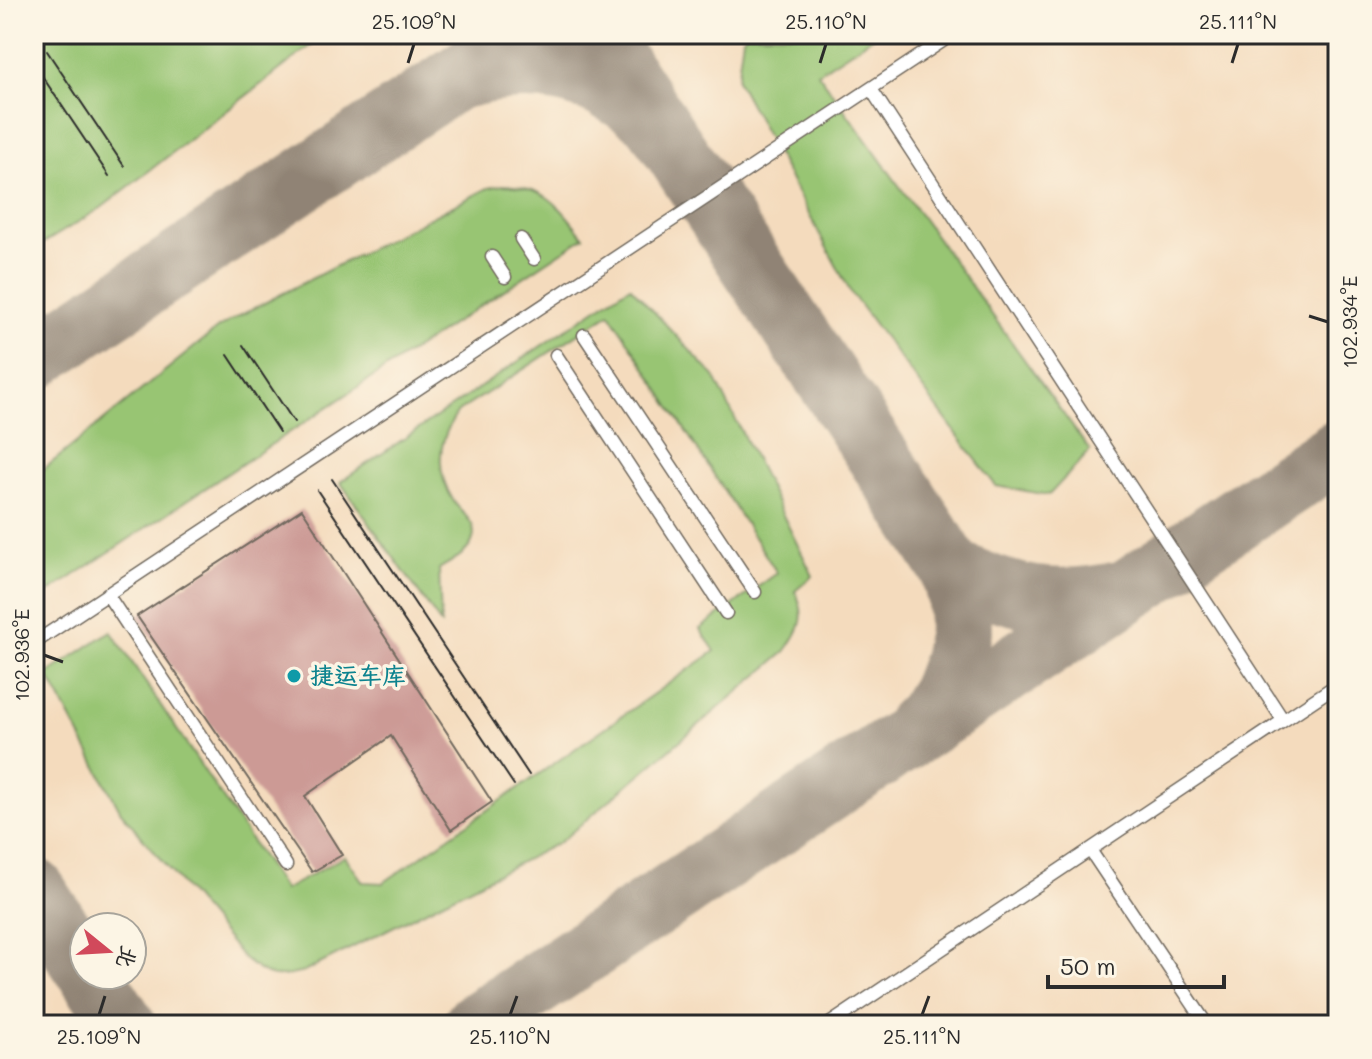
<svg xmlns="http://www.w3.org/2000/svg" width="1372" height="1059" font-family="Mali,'LXGW WenKai TC',sans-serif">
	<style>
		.green { fill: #98c573; stroke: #62784f; stroke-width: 2 }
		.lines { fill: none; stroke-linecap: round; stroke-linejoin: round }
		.taxiway { stroke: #908374; stroke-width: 64 }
		.building { fill: #cc9a95 }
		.service-casing { stroke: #71695e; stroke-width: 15 }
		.service { stroke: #fff; stroke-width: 12 }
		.tram { stroke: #2b2b2b; stroke-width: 2 }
		.ticks { fill: none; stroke: #2b2b2b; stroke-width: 3 }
		.culture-dot { fill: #0f9aa8; stroke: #fcf5e5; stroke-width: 3 }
		.labels { text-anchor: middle; stroke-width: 7; stroke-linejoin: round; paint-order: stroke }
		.culture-label { font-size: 24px; font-weight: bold; fill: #0d838f; stroke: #fcf5e5; text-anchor: start }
		.neatline { fill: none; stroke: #2b2b2b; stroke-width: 3 }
		.ticks-label { font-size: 20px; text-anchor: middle; fill: #2b2b2b }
	</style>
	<rect width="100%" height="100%" fill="#fcf5e5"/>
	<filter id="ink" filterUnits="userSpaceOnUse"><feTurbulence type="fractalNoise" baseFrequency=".0125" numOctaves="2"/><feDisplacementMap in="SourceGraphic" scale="16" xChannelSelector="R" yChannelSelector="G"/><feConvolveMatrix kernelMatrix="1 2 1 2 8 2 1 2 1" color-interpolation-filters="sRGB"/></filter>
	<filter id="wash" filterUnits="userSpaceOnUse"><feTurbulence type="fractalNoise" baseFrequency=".006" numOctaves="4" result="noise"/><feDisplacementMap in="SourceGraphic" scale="32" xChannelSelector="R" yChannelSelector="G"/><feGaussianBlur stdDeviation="1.8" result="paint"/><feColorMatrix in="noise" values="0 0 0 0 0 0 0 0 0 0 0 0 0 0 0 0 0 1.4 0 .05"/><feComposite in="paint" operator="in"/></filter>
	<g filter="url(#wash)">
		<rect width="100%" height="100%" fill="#f4dbbd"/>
		<path class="green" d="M34 34H326L101 208 34 249Z
			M746 34H877L818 73 1090 451 1049 495 996 486 851 293 737 80 743 37Z
			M503 185C548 187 557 204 584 237L34 602V477L218 328 239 316 488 188Z
			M630 286 714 376 813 576 795 591C808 617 801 630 784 653L560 842 304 972C273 980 268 978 244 959L121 812 47 674 111 631 284 890 345 856 363 882 383 883 715 651 700 629 777 573 610 313 458 412C438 440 434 469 453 500 461 514 480 523 472 542 467 554 450 562 439 569L441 624 340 482Z"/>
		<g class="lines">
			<path class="taxiway" d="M598 34 900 489 952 570 959 600 960 631 954 661 943 690 927 716 915 728
				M461 77C533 58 590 68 648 115
				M34 359 522 34
				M952 570C1011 599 1055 607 1120 593
				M34 890 84 965
				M91 975 124 1025
				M475 1025 1338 451"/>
		</g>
		<g id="blocks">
			<path class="building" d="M302 509 492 802 451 830 391 736 305 796 342 855 312 872 137 616Z"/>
		</g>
	</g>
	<g filter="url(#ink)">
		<use href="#blocks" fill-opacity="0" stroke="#71695e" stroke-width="2"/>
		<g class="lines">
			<g class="service-casing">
				<path id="service" d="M871 89 1283 720
					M521 239 534 259
					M492 257 505 277
					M584 335 755 592
					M556 355 726 613
					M107 594 286 865
					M34 643 953 34
					M1090 850 1207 1025
					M828 1025 1338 684"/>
			</g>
			<use href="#service" class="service"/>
			<path class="tram" d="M47 51 124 166
				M34 64 109 176
				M243 345 294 422
				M228 355 279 432
				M332 479 529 775
				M317 490 514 785"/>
		</g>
	</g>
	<path class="ticks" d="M408 63 414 44M820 63 826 44M1232 63 1238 44M1309 316 1328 322M44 655 63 662M99 1015 105 996M510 1015 517 996M922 1015 929 996"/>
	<circle class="culture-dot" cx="294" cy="676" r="8"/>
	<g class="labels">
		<g class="culture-label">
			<text x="310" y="684">捷运车库</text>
		</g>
	</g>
	<rect width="1372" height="1059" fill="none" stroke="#fcf5e5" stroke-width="88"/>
	<g transform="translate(108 951) rotate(108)"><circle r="38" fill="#fcf5e5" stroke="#a8a49b" stroke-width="2"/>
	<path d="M0-6L14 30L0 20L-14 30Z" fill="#d1495b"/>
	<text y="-12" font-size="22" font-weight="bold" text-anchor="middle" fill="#2b2b2b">北</text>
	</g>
	<path d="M1048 975v12h176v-12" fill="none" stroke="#2b2b2b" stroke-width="4"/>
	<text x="1060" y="975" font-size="24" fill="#2b2b2b" stroke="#fcf5e5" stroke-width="6" paint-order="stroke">50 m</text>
	<rect x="44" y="44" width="1284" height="971" class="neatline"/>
	<g class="ticks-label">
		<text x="414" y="29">25.109°N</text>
		<text x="826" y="29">25.110°N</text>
		<text x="1238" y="29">25.111°N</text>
		<text transform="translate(1350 322) rotate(-90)" y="7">102.934°E</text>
		<text transform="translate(22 655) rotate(-90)" y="7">102.936°E</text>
		<text x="99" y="1044">25.109°N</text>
		<text x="510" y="1044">25.110°N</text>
		<text x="922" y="1044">25.111°N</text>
	</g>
</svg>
